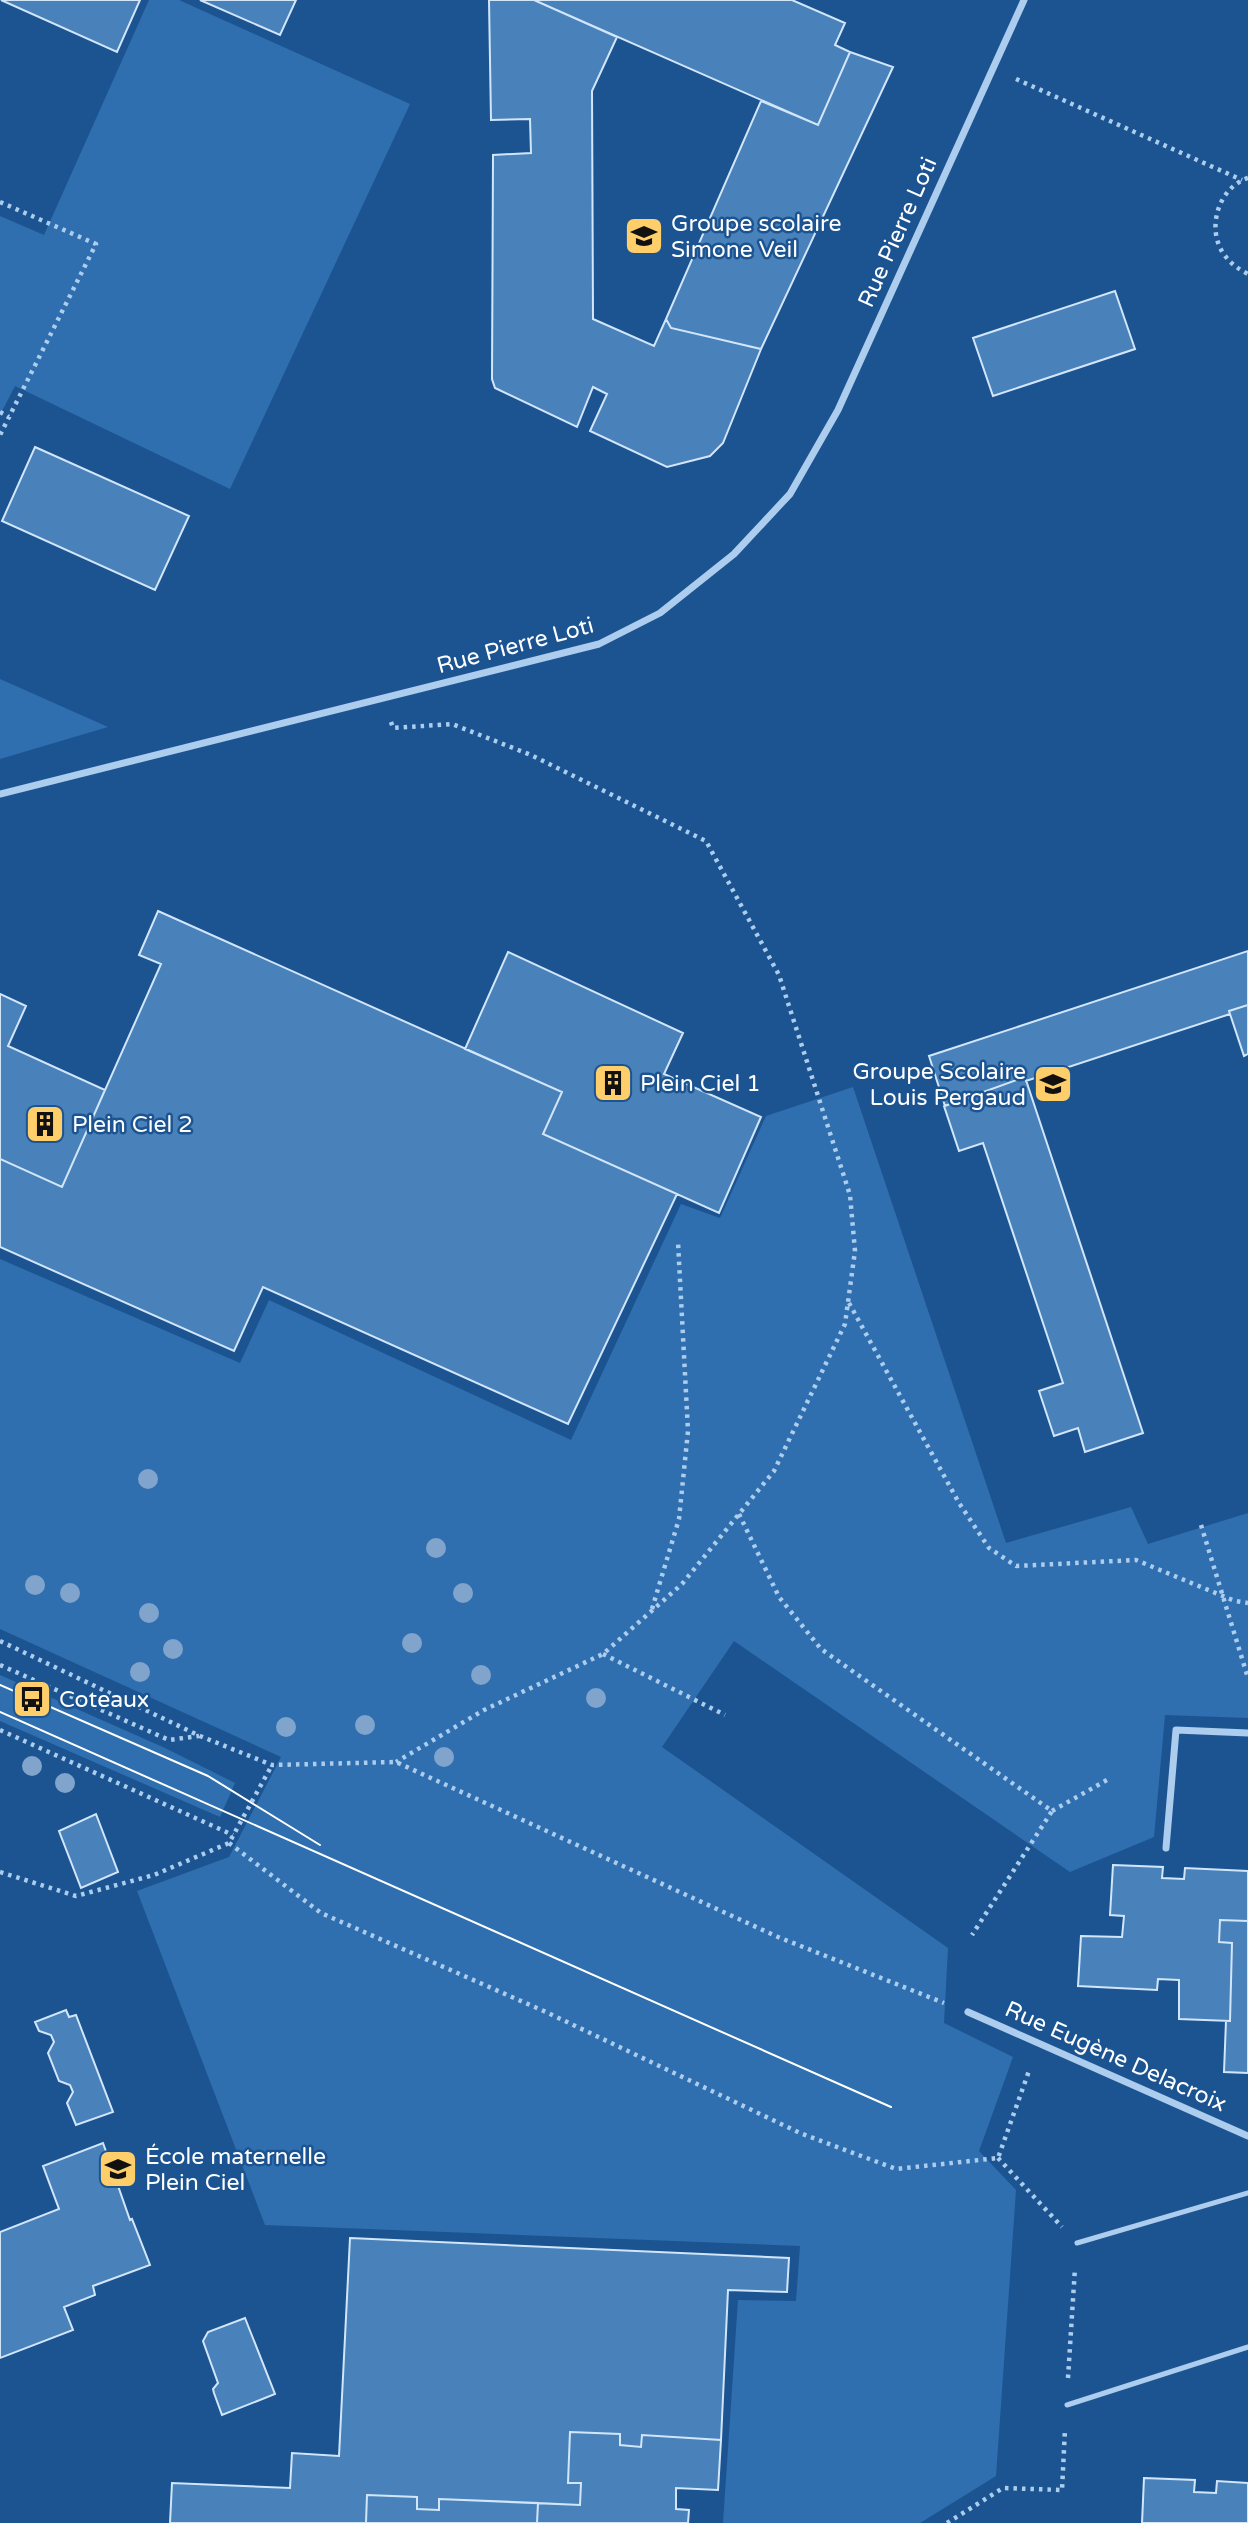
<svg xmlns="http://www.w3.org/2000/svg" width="1248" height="2523" font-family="'Varela Round',sans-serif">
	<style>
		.green { fill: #2f6faf }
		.building { fill: #4981ba; stroke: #d2e6fa; stroke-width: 2 }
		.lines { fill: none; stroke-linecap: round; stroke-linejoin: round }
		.path { stroke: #accdee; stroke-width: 4.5; stroke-dasharray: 3.5 5; stroke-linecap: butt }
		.lane { stroke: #accdee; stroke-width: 5 }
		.street { stroke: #accdee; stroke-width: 7 }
		.tram { stroke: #fff; stroke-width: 2 }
		.tree { fill: #80a4cb }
		.labels { text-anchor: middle; stroke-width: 5; stroke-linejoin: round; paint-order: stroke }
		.poi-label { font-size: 23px; fill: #fff; stroke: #1c5492; text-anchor: start }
		.street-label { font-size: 23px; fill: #fff; stroke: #1c5492 }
	</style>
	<rect width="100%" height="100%" fill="#1c5492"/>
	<path class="green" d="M149 0H179L410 104 230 489 15 386 0 415V216L44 235Z
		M0 679 108 727 0 759Z
		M853 1087 1006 1543 1131 1507 1148 1544 1248 1513V1718L1165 1715 1154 1837 1070 1872 734 1641 662 1747 948 1948 944 2023 1013 2057 979 2151 1016 2190 996 2476 920 2523H723L738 2300 796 2301 800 2246 265 2225 137 1891 229 1857 281 1757 0 1629V1259L240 1363 269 1300 571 1440 681 1204 720 1218 766 1116Z
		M0 1675 165 1748 235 1783 220 1817 0 1721Z"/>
	<path class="building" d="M1 0H140L117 52Z
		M200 0H296L280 35Z
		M489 0H534L617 37 592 91 593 319 654 346 666 319 671 328 761 349 723 443 710 456 667 467 590 431 607 394 593 387 577 427 495 388 492 379 493 155 531 153 530 119 491 120Z
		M534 0H792L845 23 835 45 850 52 818 125Z
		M850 52 893 67 761 349 671 328 666 319 761 101 818 125Z
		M1115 291 1135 349 993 396 973 338Z
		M35 447 189 516 155 590 2 521Z
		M158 911 562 1092 543 1134 677 1194 568 1424 263 1287 234 1351 0 1247V1159L62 1187 161 964 139 955Z
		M1248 951V1005L1229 1011 1230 1014 1026 1081 1025 1077 945 1106 929 1056Z
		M508 952 683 1033 664 1074 761 1117 719 1213 543 1134 562 1092 465 1049Z
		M0 994 26 1006 8 1046 105 1090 62 1187 0 1159Z
		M1248 1005V1054L1244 1056 1229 1011Z
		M1025 1077 1143 1433 1085 1452 1078 1428 1054 1436 1039 1391 1063 1383 983 1143 959 1151 944 1106Z
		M96 1814 118 1872 81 1888 59 1831Z
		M1113 1865 1163 1867 1162 1878 1184 1879 1185 1868 1248 1871V1921L1220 1920 1219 1942 1232 1943 1230 2021 1179 2019V1980L1158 1979 1157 1990 1078 1986 1081 1936 1122 1937 1124 1916 1110 1915Z
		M1220 1920 1248 1921V2073L1224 2072 1226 2021H1230L1232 1943 1219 1942Z
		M66 2010 69 2017 76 2015 113 2112 76 2125 67 2103 73 2092 70 2085 59 2081 48 2053 54 2042 51 2035 39 2031 35 2022Z
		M103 2143 130 2220 132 2219 150 2265 93 2286 95 2295 64 2307 73 2330 0 2358V2232L59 2209 43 2166Z
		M350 2238 789 2258 787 2292 728 2290 721 2440 642 2435 641 2447 620 2445V2434L570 2432 568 2483H581L580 2505 439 2499V2510L417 2509V2497L367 2495 366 2523H170L172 2483 290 2488 292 2453 339 2456Z
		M245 2318 275 2394 222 2415 214 2393 213 2389 218 2383 203 2341 208 2332Z
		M570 2432 620 2434V2445L641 2447 642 2435 721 2440 718 2490 676 2488V2509L689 2510 688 2523H537L538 2503 580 2505 581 2483H568Z
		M1144 2478 1195 2480 1194 2492 1216 2493 1217 2481 1248 2483V2523H1142Z
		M367 2495 417 2497V2509L439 2510V2499L538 2503 537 2523H366Z"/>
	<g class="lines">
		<path class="path" d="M1016 79 1242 180
			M1248 178C1217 188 1205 232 1226 257 1232 265 1239 269 1248 274
			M0 202 96 244 0 435
			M0 412 9 417
			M391 722 393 728 452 724 531 755 706 841 779 975 850 1195 855 1251 845 1324 774 1471 682 1584 603 1654 484 1710 396 1762
			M849 1303 959 1503 989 1548 1016 1566 1136 1560 1235 1601 1248 1603
			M739 1514 779 1597 821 1649 1052 1811 972 1935
			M1201 1525 1248 1678
			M652 1609 679 1519 688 1431 678 1242
			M0 1641 200 1736 272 1765 396 1762 778 1937 944 2003
			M603 1654 725 1715
			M0 1665 169 1740 199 1736
			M0 1730 233 1835
			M1052 1811 1107 1780
			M229 1843 321 1913 546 2012 800 2133 896 2169 998 2158 1030 2068
			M0 1872 76 1896 154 1875 229 1843 272 1765
			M998 2158 1062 2227
			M1068 2378 1075 2268
			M947 2523 1003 2488 1062 2490 1065 2429"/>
		<path class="lane" d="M1077 2243 1248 2193
			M1067 2405 1248 2347"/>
		<path class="street" d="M0 794 599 644 660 613 734 554 790 494 838 410 1024 0
			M1166 1848 1176 1730 1248 1733
			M968 2012 1248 2136"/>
		<path class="tram" d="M0 1685 208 1776 320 1845
			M0 1712 891 2107"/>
	</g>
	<g class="tree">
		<circle cx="148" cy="1479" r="10"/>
		<circle cx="436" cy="1548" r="10"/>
		<circle cx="35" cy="1585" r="10"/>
		<circle cx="70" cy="1593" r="10"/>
		<circle cx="463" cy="1593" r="10"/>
		<circle cx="149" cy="1613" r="10"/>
		<circle cx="412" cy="1643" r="10"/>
		<circle cx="173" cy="1649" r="10"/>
		<circle cx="140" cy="1672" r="10"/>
		<circle cx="481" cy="1675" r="10"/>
		<circle cx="596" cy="1698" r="10"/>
		<circle cx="365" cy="1725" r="10"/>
		<circle cx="286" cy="1727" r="10"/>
		<circle cx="444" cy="1757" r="10"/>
		<circle cx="32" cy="1766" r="10"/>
		<circle cx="65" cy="1783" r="10"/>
	</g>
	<defs>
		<g id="school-square" transform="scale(2.0125)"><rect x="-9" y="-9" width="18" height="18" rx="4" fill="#fece6a" stroke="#1c5492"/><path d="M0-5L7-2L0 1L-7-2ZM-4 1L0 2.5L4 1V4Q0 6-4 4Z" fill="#111"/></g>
		<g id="building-square" transform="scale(2.0125)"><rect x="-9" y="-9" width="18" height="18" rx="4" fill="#fece6a" stroke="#1c5492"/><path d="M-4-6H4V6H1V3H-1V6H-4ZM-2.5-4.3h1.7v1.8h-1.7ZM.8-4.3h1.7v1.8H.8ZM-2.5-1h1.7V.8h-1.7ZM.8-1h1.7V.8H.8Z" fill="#111"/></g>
		<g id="bus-square" transform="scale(2.0125)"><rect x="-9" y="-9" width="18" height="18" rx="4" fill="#fece6a" stroke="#1c5492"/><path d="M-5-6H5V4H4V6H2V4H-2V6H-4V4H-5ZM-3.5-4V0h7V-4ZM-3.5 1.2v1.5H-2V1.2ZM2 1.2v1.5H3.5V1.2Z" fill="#111"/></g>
	</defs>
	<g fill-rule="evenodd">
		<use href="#school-square" x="644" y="236"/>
		<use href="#building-square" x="613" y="1083"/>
		<use href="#school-square" x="1053" y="1084"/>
		<use href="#building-square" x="45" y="1124"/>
		<use href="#bus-square" x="32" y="1699"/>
		<use href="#school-square" x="118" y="2169"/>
	</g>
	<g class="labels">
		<g class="poi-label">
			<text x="671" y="231">Groupe scolaire<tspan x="671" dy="26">Simone Veil</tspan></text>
			<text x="1026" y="1079" text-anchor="end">Groupe Scolaire<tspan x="1026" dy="26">Louis Pergaud</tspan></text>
			<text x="640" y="1091">Plein Ciel 1</text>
			<text x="72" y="1132">Plein Ciel 2</text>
			<text x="59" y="1707">Coteaux</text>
			<text x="145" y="2164">École maternelle<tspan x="145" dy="26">Plein Ciel</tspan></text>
		</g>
		<g class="street-label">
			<text transform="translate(897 232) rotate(-66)" y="8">Rue Pierre Loti</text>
			<text transform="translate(515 645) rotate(-15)" y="8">Rue Pierre Loti</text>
			<text transform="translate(1116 2056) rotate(24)" y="8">Rue Eugène Delacroix</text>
		</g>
	</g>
</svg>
